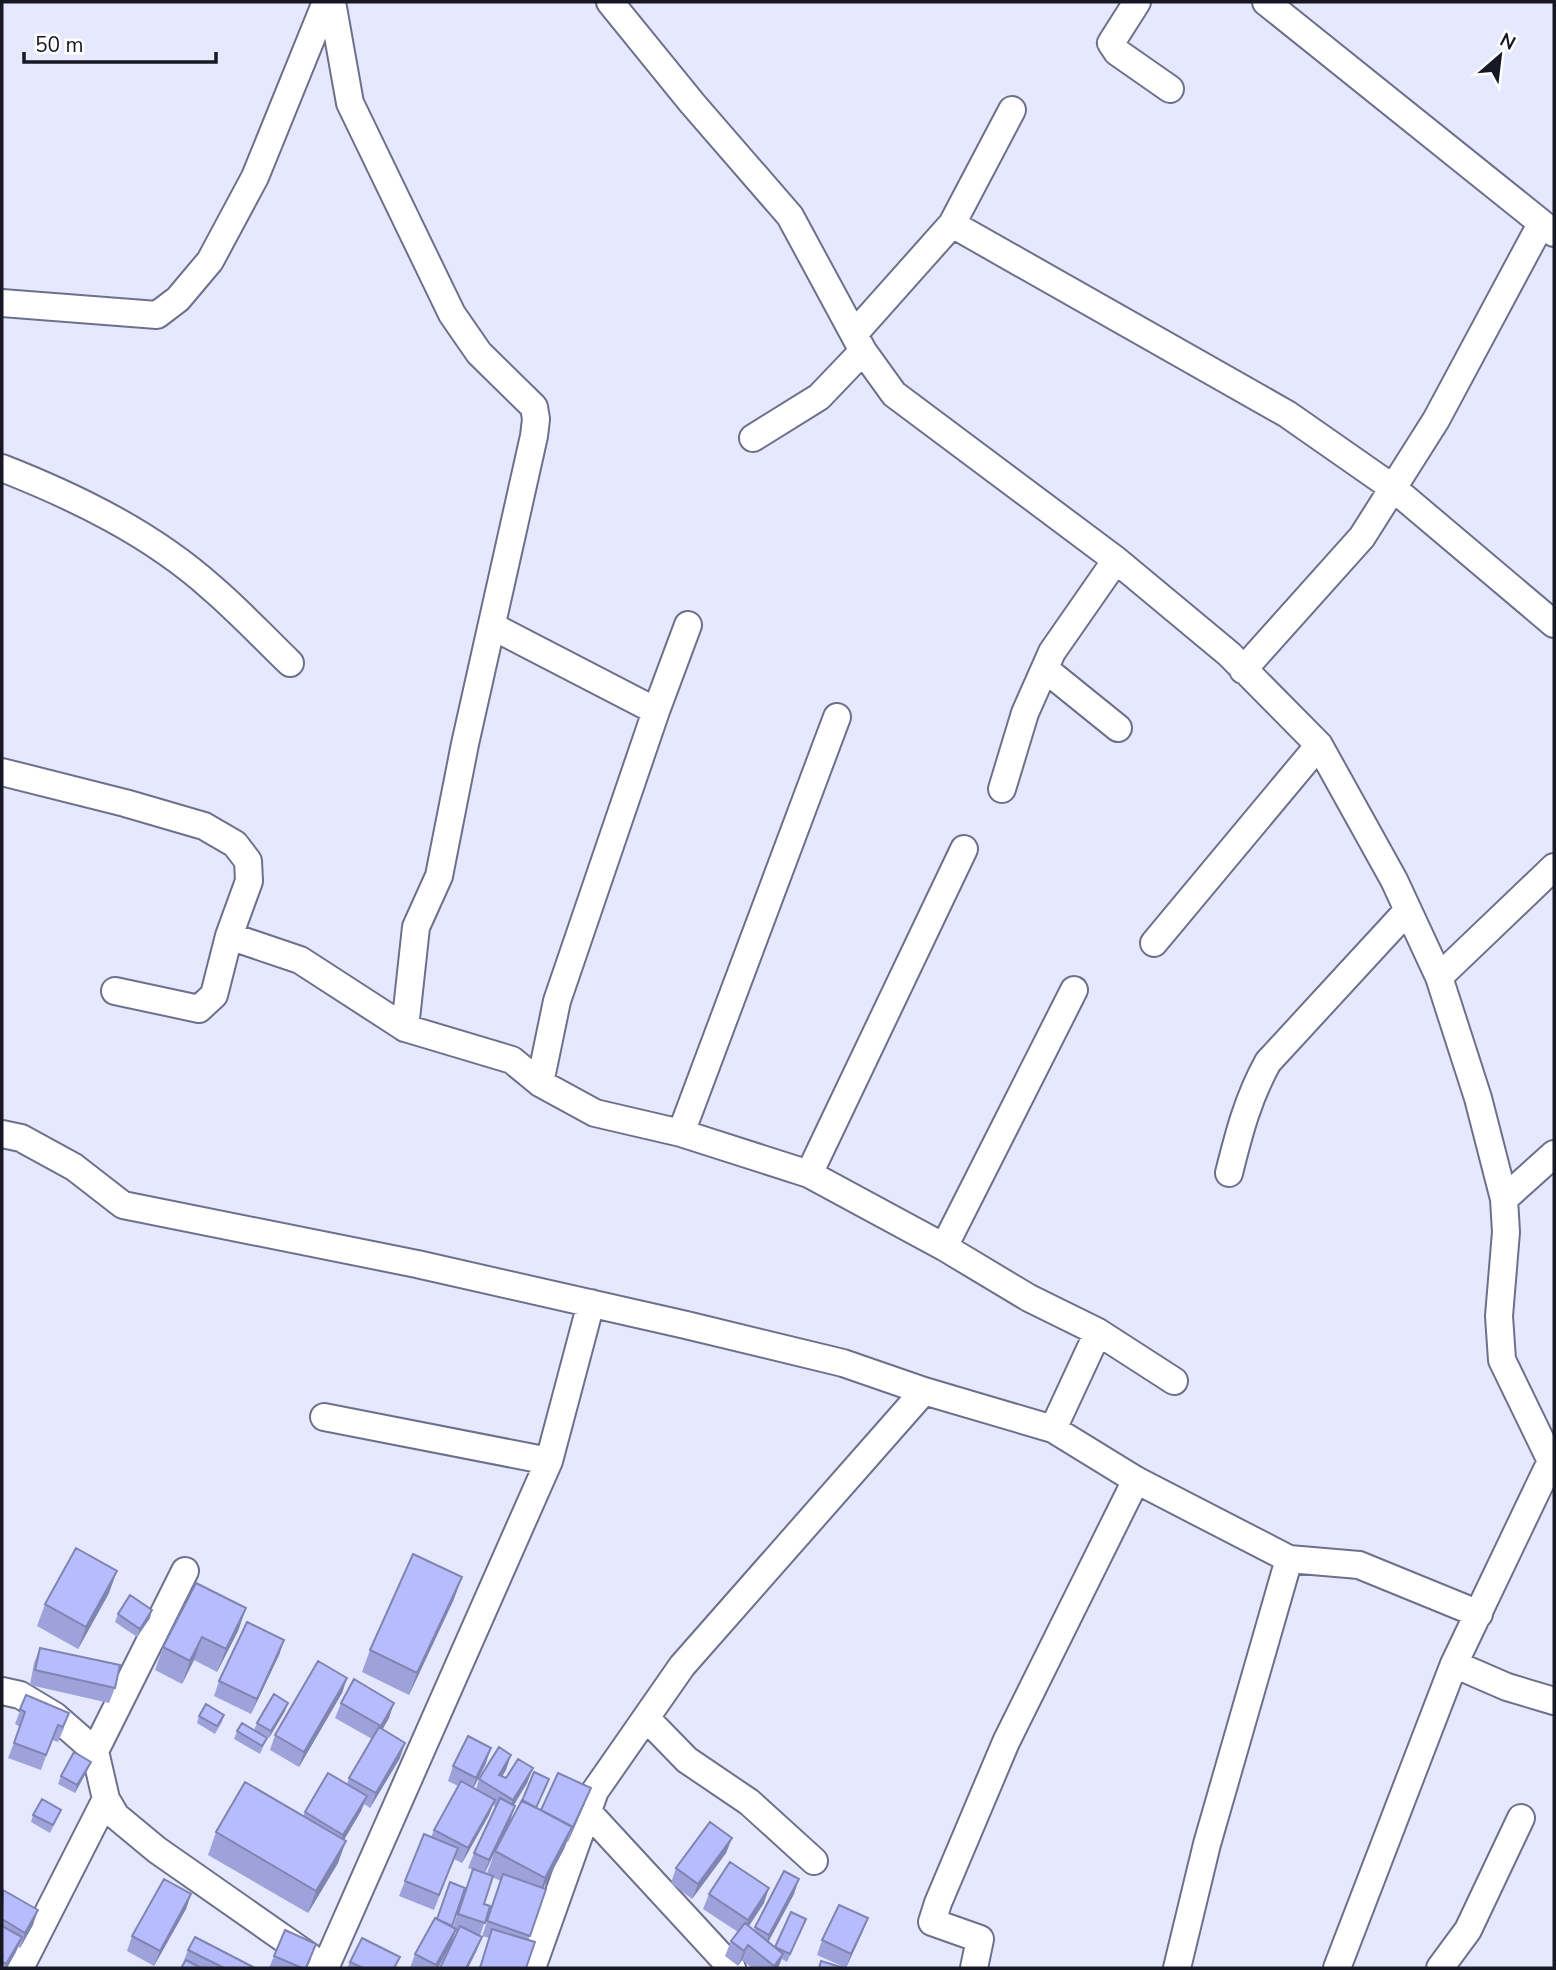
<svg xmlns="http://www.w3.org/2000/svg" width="1556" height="1970" font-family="'Nunito Sans',sans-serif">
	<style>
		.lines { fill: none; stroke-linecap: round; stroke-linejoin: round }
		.minor-casing { stroke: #6d708d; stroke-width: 30 }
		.minor { stroke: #fff; stroke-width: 26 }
		.wall { fill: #9da2da; fill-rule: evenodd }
		.shaded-wall { fill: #7f84b1 }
		.building { fill: #b6bcfd; stroke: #7f84b1; stroke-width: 2 }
	</style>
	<rect width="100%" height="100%" fill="#e6e9fd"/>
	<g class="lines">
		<g class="minor-casing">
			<path id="minor" d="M332 2 350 103 452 314 479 353 534 407 536 419 534 436 465 744 439 876 416 927 405 1028
				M610 2 692 103 790 216 863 351 894 394 1116 560 1229 654 1319 745 1394 880 1439 977 1478 1098 1504 1199 1506 1232 1499 1316 1502 1360 1551 1461
				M1137 2 1111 43 1117 52 1170 89
				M1266 2 1554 233
				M952 224 1287 414 1393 488 1554 624
				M2 303 157 315 178 299 210 261 255 177 326 2
				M854 334 952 224 1012 110
				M753 438 819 397 863 351
				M2 468C76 497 152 534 212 588 239 611 264 638 290 663
				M492 626 656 711
				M1045 669 1118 728
				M1243 670 1362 537 1436 420 1541 224
				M2 772 125 803 204 826 235 844 248 861 249 881 229 936 214 995 199 1009 115 991
				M1002 789 1025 713 1052 652 1116 560
				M229 936 300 960 405 1028 512 1060 540 1083 595 1113 681 1133 809 1174 944 1247 1029 1298 1098 1332 1053 1429
				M1154 943 1319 745
				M1439 977 1554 867
				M540 1083 557 1001 656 711 688 625
				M681 1133 837 717
				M2 1134 21 1138 74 1167 123 1205 417 1264 686 1325 843 1363 924 1391 1053 1429 1136 1480 1289 1559 1359 1565 1479 1614
				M1229 1173C1239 1133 1248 1098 1268 1062L1408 910
				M809 1174 964 849
				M1504 1199 1554 1154
				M944 1247 1074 990
				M1098 1332 1174 1381
				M324 1417 549 1461
				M1454 1664 1507 1687 1554 1701
				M2 1691 20 1695 55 1716 95 1751 106 1799 116 1816 157 1850 310 1957
				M647 1719 687 1760 749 1802 814 1861
				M95 1751 185 1571
				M588 1812 732 1968
				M20 1968 106 1799
				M325 1968 549 1461 591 1303
				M532 1968 595 1791 682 1666 924 1391
				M974 1968 980 1939 932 1922 938 1903 1006 1742 1136 1480
				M1177 1968 1207 1844 1289 1559
				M1337 1968 1454 1664 1551 1461
				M1440 1968 1468 1930 1521 1818"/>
		</g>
		<use href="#minor" class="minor"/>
	</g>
	<path class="wall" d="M109 1593 78 1649 37 1626 45 1604Z
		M454 1599 409 1695 362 1672 370 1650Z
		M246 1608 238 1631 217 1672 194 1660 182 1684 155 1670 163 1647Z
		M118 1614 150 1618 137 1637 115 1622Z
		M284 1640 279 1655 251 1714 214 1696 219 1681Z
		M40 1648 115 1688 109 1703 30 1685 34 1663Z
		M347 1678 342 1693 299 1767 270 1750 275 1735Z
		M26 1695 64 1728 58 1742 52 1740 41 1770 8 1758 20 1727 15 1724Z
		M341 1703 389 1718 382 1729 400 1758 370 1808 364 1804 361 1811 344 1840 338 1863 308 1913 208 1855 216 1832 303 1816 305 1812 347 1784 349 1778 372 1739 335 1718Z
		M285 1711 269 1738 254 1730 257 1723Z
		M224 1715 222 1722 215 1734 197 1723 199 1716Z
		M237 1731 267 1738 260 1754 234 1739Z
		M91 1762 88 1769 75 1793 58 1784 61 1776Z
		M486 1763 473 1788 476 1789 479 1779 506 1770 502 1776 506 1778 533 1768 527 1783 514 1805 515 1806 510 1821 498 1845 537 1808 541 1810 585 1803 568 1842H567L564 1849 543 1888 546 1889 528 1940 526 1968H479L489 1938 482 1936 501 1881 492 1877 484 1904 490 1906 480 1936 476 1952 458 1931H456L451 1944 438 1968H410L415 1954 452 1926 453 1927 473 1870 468 1868 474 1853 496 1807 493 1805 489 1815 462 1863 454 1859 434 1910 399 1896 405 1881 431 1837 434 1830 458 1786 448 1781 453 1766ZM494 1854 487 1873H485Z
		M33 1815 58 1817 50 1833 31 1822Z
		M732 1838 726 1853 692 1899 671 1883 676 1868Z
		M2 1891 33 1925 20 1948 18 1947 7 1968H2Z
		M191 1894 186 1909 154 1966 127 1951 132 1936Z
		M709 1894 764 1903 749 1926 754 1930 755 1927 794 1894 768 1942 774 1947 806 1919 787 1962 782 1959 778 1968H752L742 1960 738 1966 725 1956 731 1941 738 1932 703 1909Z
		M868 1918 862 1933 846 1968 817 1955 822 1940Z
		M188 1950 255 1968H181Z
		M274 1956 311 1959 307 1968H269Z
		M350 1962 396 1968H347Z"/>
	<path class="shaded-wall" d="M117 1571 109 1593 78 1649 86 1627Z
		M462 1577 454 1599 409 1695 417 1673Z
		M246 1608 238 1631 217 1672 226 1649Z
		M152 1610 150 1618 137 1637 140 1629Z
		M202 1637 194 1660 182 1684 190 1661Z
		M284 1640 279 1655 251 1714 257 1699Z
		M347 1678 342 1693 299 1767 304 1752Z
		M288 1703 285 1711 269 1738 271 1731Z
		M394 1703 389 1718 376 1741 381 1726Z
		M405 1743 400 1758 370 1808 376 1793Z
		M491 1748 486 1763 471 1793 476 1778Z
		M511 1755 506 1770 494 1790 499 1775Z
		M91 1762 88 1769 75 1793 77 1785Z
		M533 1768 527 1783 508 1815 513 1800Z
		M591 1788 585 1803 568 1842 573 1827Z
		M367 1796 361 1811 338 1850 343 1835Z
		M495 1800 489 1815 462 1863 468 1848Z
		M515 1806 510 1821 483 1875 489 1860Z
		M572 1827 564 1849 537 1900 545 1878Z
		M732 1838 726 1853 692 1899 698 1884Z
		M346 1841 338 1863 308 1913 316 1891Z
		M799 1879 794 1894 764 1950 769 1935Z
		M769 1888 764 1903 743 1935 748 1920Z
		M191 1894 186 1909 154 1966 160 1951Z
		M38 1910 33 1925 20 1948 25 1933Z
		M868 1918 862 1933 846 1968 851 1954Z
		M456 1929 451 1944 438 1968H435Z
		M22 1937 16 1952 7 1968H5Z
		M482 1937 476 1952 468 1968H466Z
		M748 1945 742 1960 738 1966 744 1951Z
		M783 1954 778 1968H773L774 1966Z"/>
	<path class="building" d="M76 1548 117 1571 86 1627 45 1604Z
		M413 1554 462 1577 417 1673 370 1650Z
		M196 1583 246 1608 226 1649 202 1637 190 1661 163 1647Z
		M130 1595 152 1610 140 1629 118 1614Z
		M247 1622 284 1640 257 1699 219 1681Z
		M40 1648 120 1665 115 1688 35 1670Z
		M318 1661 347 1678 304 1752 275 1735Z
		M354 1679 394 1703 381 1726 341 1703Z
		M274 1694 288 1703 271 1731 257 1723Z
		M26 1695 69 1713 63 1727 58 1725 46 1755 14 1743 25 1712 20 1709Z
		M206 1704 224 1715 217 1726 199 1716Z
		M242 1723 267 1738 262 1746 237 1731Z
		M379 1727 405 1743 376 1793 349 1778Z
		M468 1736 491 1748 476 1778 453 1766Z
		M499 1747 511 1755 499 1775 506 1778 518 1759 533 1768 513 1800 479 1779Z
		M74 1752 91 1762 77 1785 61 1776Z
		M534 1772 549 1779 536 1808 522 1801Z
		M328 1773 367 1796 343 1835 305 1812Z
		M558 1773 591 1788 573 1827 541 1810Z
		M461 1781 495 1800 468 1848 434 1830Z
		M245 1782 346 1841 316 1891 216 1832Z
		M500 1798 515 1806 489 1860 474 1853Z
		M42 1799 61 1810 53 1825 33 1815Z
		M522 1800 572 1827 545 1878 495 1851Z
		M710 1822 732 1838 698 1884 676 1868Z
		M424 1834 458 1848 439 1895 405 1881Z
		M730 1862 769 1888 748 1920 709 1894Z
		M473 1869 493 1876 484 1904 490 1906 485 1923 458 1914Z
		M784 1871 799 1879 769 1935 755 1927Z
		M503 1874 546 1889 530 1936 487 1921Z
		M164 1879 191 1894 160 1951 132 1936Z
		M450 1882 465 1888 452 1926 437 1919Z
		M3 1890 38 1910 25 1933 2 1919Z
		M839 1905 868 1918 851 1954 822 1940Z
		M791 1912 806 1919 790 1954 775 1947Z
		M435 1918 456 1929 436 1965 415 1954Z
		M745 1923 783 1954 774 1966 748 1945 744 1951 731 1941Z
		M2 1926 22 1937 6 1964 2 1962Z
		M460 1926 482 1937 466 1968H440Z
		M492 1929 535 1942 526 1968H480Z
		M285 1930 316 1944 306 1968H302L274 1956Z
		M195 1937 255 1968H224L188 1950Z
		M362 1938 400 1957 394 1968H363L350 1962Z
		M186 1960 201 1968H181Z
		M821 1961 844 1968H819Z"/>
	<rect width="1556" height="1970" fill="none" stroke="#171823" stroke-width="7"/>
	<g transform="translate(1500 56) rotate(28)" stroke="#ffffff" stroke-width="5" paint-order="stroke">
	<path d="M0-5L12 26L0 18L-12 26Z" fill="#171823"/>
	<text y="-10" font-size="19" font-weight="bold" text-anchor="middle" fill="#171823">N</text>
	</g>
	<path d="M24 52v10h192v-10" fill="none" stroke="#171823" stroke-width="3.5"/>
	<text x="35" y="52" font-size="21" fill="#171823" stroke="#ffffff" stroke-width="5" paint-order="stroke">50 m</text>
</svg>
